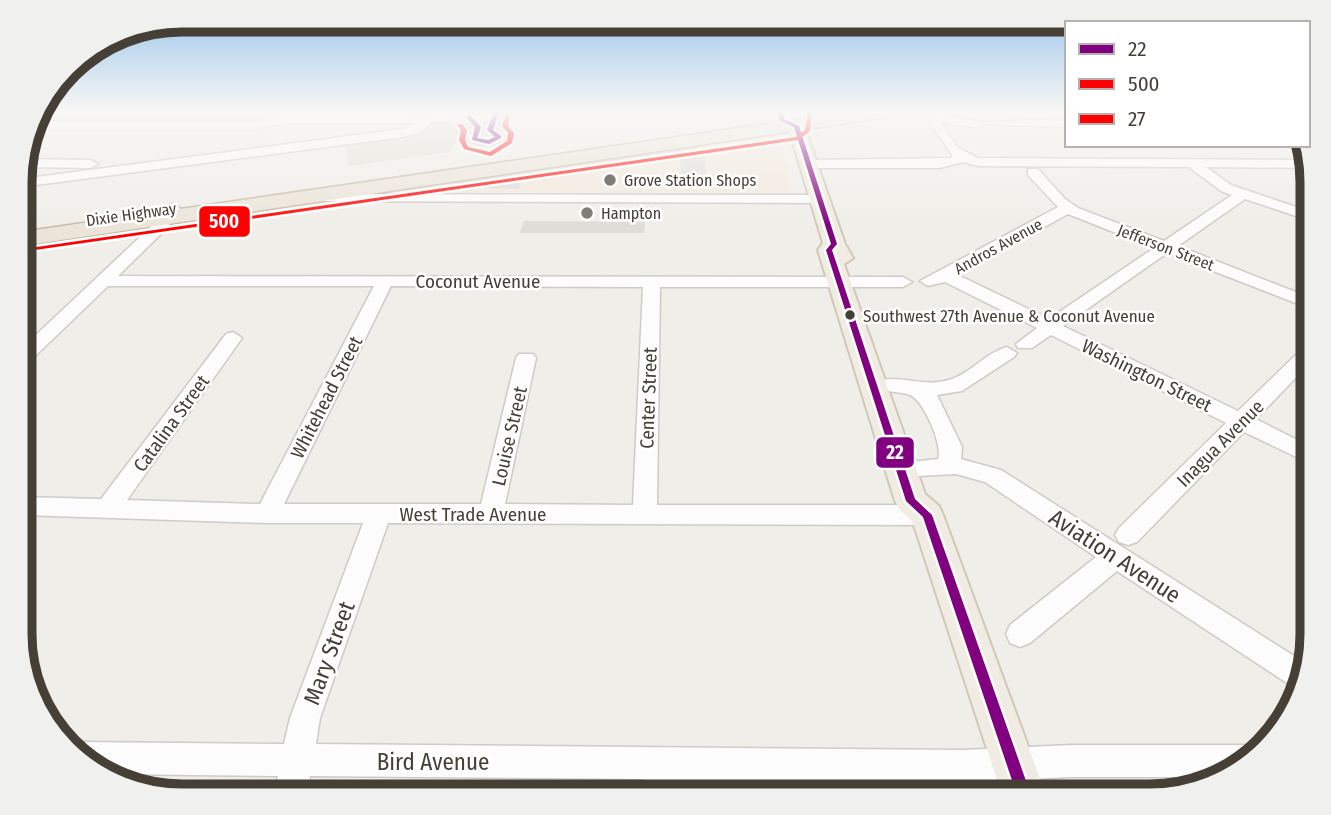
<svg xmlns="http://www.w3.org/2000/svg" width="1331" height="815" font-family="'Fira Sans Condensed',sans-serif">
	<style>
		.residential { fill: #e3dfd6 }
		.commercial { fill: #f2e9dc }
		.parking { fill: #dfddd9 }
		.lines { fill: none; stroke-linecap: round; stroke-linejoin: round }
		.minor-casing { stroke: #cecbc7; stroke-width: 3 }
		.major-casing { stroke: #d1c9b7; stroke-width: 4 }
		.highway-casing { stroke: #c7baa5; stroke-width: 3 }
		.minor { fill: #fdfcfc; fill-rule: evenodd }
		.major { fill: #f0ece3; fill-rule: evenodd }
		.highway { fill: #ebe5d9; fill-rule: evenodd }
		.bus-1-casing { stroke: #fff; stroke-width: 5 }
		.bus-2-casing { stroke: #fff; stroke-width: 5 }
		.bus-3-casing { stroke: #fff; stroke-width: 5 }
		.bus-1 { fill: #800080; fill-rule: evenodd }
		.bus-2 { fill: #f00; fill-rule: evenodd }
		.bus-3 { fill: #f00; fill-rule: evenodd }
		.poi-dot { fill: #817c75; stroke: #fff; stroke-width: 2.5 }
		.bus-dot { fill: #453f36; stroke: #fff; stroke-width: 2.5 }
		.labels { text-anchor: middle; stroke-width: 5; stroke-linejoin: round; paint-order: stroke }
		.far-poi-label { font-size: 16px; fill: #453f36; stroke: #fff; text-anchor: start }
		.far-street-label { font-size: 16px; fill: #453f36; stroke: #fff }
		.bus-label { font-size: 17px; fill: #453f36; stroke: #fff; text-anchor: start }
		.street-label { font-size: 19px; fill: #453f36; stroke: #fff }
		.near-street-label { font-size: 23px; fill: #453f36; stroke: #fff }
		.rim { fill: none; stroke: #453f36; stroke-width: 9 }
		.line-badge { stroke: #fff; stroke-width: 2.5 }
		.badge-label { font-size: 19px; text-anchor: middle; font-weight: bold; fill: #fff }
	</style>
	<rect width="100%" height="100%" fill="#f0eee9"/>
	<path class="residential" d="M436 123 464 124 451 152 348 166 346 145 423 134Z"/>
	<path class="commercial" d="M771 134 778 137 793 188 787 192H452L442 188 444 183Z"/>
	<path class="parking" d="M695 146 703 152 699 155H704L708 183 682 185 680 156 660 161 651 160 652 163 543 180 542 177 522 179 519 189 483 188 484 185 475 186 471 191H456V181L475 178 476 182 477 178 511 173 515 176 516 172 529 170 535 173 534 170 571 164 574 167 573 164 609 159 611 161 610 158 648 153 651 155 657 154 656 152Z
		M524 221 645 222 644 233H520Z"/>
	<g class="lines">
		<g class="minor-casing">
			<path id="minor" d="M468 112H503L496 129 505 137C494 148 484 145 470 142L468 139 472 127 468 123 432 122 421 132 403 137 21 187V179L402 129 416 123H289L252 129H32L33 121H252L289 115 432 116ZM490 116 484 130 491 136 481 137 484 127 481 123 486 122Z
				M923 112 982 122 1067 119V127L982 124 977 127 941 123 957 147 978 158 1308 160 1309 168 1206 167 1231 185 1311 212V221L1245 199 1178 246 1311 298V309L1167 253 1063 326 1238 411 1304 347 1311 345V362L1256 419 1311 447V464L1244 432 1137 542 1128 545 1119 542 1115 535 1119 528 1226 423 1051 335 1032 348H1018L1016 344 1037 328 945 282 928 286 920 281 1058 207 1028 175V169H1038L1065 199 1078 208 1164 241 1232 195 1221 191 1189 167 978 166 963 162 940 168H808L801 164 808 160 951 158 952 155ZM1068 214 1154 248 1049 319 958 275Z
				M21 159 91 160 98 164 91 168 21 167Z
				M314 194 819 195 826 199 819 203 309 201V195Z
				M173 204 180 208 167 228 118 276 903 277 912 282 903 287H660L657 505H927L936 508 939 515 936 522 927 525 388 523 320 718 316 744 962 750 1072 745H1245L1256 750 1231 774 1220 777H1072L962 782 675 780 676 796H642L643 779 310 776 307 796H273L278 776 111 774 92 769 71 746 82 742 284 744 290 718 363 523H267L21 515V497L101 499 226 334 233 332 242 338 127 500 260 504 374 286H108L28 363 21 365V349L156 222 168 205ZM391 286 643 287 633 505 505 504 536 358 533 354H519L516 358 481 504H284Z
				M1007 347 1017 353 1014 357 962 391 937 395 962 447 961 459 1001 470 1305 663 1296 689 1117 571 1030 643 1020 647 1010 643 1006 634 1010 625 1096 557 985 482 956 474 919 476 911 474 908 468 911 462 938 459C943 445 924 401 910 395 902 392 891 392 883 390L880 385 883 380C901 376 926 387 949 380 970 374 985 353 1007 347Z"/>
		</g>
		<g class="major-casing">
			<path id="major" d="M796 121 804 126 845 244 853 258 844 264 925 494 939 506 943 515 1046 795H1002L913 522 900 510 895 501 818 250 823 243 788 126Z"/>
		</g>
		<g class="highway-casing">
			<path id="highway" d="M849 112H896L888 117 21 246V232Z"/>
		</g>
		<use href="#minor" class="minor"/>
		<use href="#major" class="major"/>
		<use href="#highway" class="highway"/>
		<g class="bus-1-casing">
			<path id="bus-1" d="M494 112H499L493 130 501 136V138L489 144 472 140 475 127 467 118V116H471L481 127 477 138 488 140 495 137 487 130Z
				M778 112H783L784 119 799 126 837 244 832 250 915 499 932 515 1031 795H1017L923 517 906 501 826 250 831 244 794 127 780 121Z"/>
		</g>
		<g class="bus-2-casing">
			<path id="bus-2" d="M808 112H812L810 131 798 140 21 252V250L23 249 796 137 805 130Z"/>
		</g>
		<g class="bus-3-casing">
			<path id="bus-3" d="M506 115 510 116 508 126 514 133 512 143 491 156 464 149 459 140 461 130 457 125 458 124H462L467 130 465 140 468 147 490 152 507 141 508 133 502 126Z"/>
		</g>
		<use href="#bus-1" class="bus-1"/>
		<use href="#bus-2" class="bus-2"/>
		<use href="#bus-3" class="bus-3"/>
	</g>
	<linearGradient id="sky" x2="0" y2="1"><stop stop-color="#96c3ea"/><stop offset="0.49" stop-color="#f8f7f5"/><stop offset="1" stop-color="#f8f7f5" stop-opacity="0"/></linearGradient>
	<rect width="1331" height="227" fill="url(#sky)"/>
	<g class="poi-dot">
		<circle cx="610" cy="180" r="7"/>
		<circle cx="587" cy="213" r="7"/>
	</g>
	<circle class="bus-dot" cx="850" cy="315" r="6"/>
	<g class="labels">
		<g class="far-poi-label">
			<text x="624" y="186">Grove Station Shops</text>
			<text x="601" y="219">Hampton</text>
		</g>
		<g class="far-street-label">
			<text transform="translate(131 214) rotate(-8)" y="6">Dixie Highway</text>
			<text transform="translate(998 246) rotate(-29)" y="6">Andros Avenue</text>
			<text transform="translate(1166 247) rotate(21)" y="6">Jefferson Street</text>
		</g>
		<g class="bus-label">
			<text x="863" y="322">Southwest 27th Avenue &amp; Coconut Avenue</text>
		</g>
		<g class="street-label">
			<text x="478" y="288">Coconut Avenue</text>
			<text transform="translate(1147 375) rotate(26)" y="7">Washington Street</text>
			<text transform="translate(326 397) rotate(-63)" y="7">Whitehead Street</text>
			<text transform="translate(648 398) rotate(-88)" y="7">Center Street</text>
			<text transform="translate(171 423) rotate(-54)" y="7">Catalina Street</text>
			<text transform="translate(509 436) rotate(-77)" y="7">Louise Street</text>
			<text transform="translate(1220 443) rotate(-45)" y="7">Inagua Avenue</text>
			<text x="473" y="521">West Trade Avenue</text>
		</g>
		<g class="near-street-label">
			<text transform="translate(1115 556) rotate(33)" y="8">Aviation Avenue</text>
			<text transform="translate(329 653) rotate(-70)" y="8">Mary Street</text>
			<text x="433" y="770">Bird Avenue</text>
		</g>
	</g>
	<path d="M0 0H1331V815H0ZM182 32H1150A150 150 0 0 1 1300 182V634A150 150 0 0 1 1150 784H182A150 150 0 0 1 32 634V182A150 150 0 0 1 182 32Z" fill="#f0f0ef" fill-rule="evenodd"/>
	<path class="rim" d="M182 32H1150A150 150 0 0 1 1300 182V634A150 150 0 0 1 1150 784H182A150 150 0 0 1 32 634V182A150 150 0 0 1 182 32Z"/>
	<g class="line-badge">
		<rect x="198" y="205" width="53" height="33" rx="7" fill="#f00"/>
		<rect x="875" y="436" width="40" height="33" rx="7" fill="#800080"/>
	</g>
	<g class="badge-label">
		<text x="224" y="228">500</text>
		<text x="895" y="459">22</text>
	</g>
	<rect x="1065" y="21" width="245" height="126" fill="#ffffff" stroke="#b5b2af" stroke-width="2"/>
	<rect x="1079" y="44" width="35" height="10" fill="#800080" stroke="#b5b2af" stroke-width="2"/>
	<text x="1128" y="56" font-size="21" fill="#453f36">22</text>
	<rect x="1079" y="79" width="35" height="10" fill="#ff0000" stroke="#b5b2af" stroke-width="2"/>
	<text x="1128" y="91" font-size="21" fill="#453f36">500</text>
	<rect x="1079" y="114" width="35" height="10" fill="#ff0000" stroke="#b5b2af" stroke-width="2"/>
	<text x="1128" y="126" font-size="21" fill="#453f36">27</text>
</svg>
